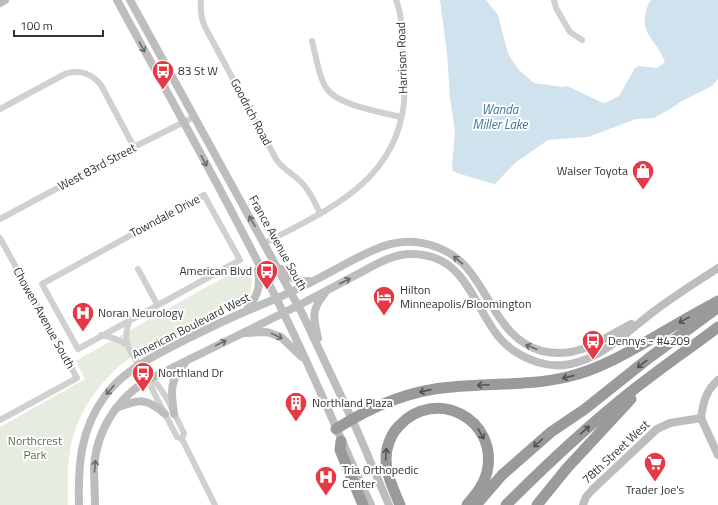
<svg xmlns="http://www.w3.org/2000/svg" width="718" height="505" font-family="'Titillium Web',sans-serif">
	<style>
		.green { fill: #e6ecdf }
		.water { fill: #cfe2ee }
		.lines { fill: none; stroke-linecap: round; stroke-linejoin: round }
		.street { stroke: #d0d0d0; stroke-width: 6 }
		.secondary { stroke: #bdbdbd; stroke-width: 8 }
		.highway { stroke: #9a9a9a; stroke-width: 11 }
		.oneway { stroke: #6a6a6a }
		.oneway2 { stroke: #525252 }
		.labels { text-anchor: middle; stroke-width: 4; stroke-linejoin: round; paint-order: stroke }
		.street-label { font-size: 12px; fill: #333; stroke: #fff }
		.poi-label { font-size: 12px; fill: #333; stroke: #fff; text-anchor: start }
		.park-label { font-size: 12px; fill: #56703f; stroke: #fff }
		.water-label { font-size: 13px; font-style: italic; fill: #3f7597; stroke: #fff }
	</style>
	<rect width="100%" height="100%" fill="#fff"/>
	<path class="green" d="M247 265 252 280 250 293 238 304C214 316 191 327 167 339 152 346 135 354 122 364 96 386 75 417 70 451 67 469 68 487 68 505H0V427L85 379 76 361 201 290Z"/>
	<path class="water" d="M440 0H486L498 15 508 54 519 70 534 83 563 87 567 86 601 102 605 103 619 96 635 68 639 66 657 68 665 62C660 45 642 35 645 17 646 10 647 6 651 0H718V79L712 86 682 101 670 109 654 118 636 119 588 137 548 140 515 163 495 184 490 183 457 173 453 171 452 167 455 131 450 98 447 54Z"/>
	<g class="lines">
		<path class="street" d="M201 0C200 10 201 18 205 27L276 159C283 170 294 174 302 183 310 191 315 203 320 213
			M554 0 556 8 570 32 582 40
			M312 41C316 56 318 73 325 86 335 105 380 112 401 117
			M0 109 65 74C80 69 91 73 101 85L134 147
			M204 195 240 260 78 349 42 284Z
			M0 219 134 147 194 117
			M0 238 77 378 0 420
			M265 243C327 210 395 183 404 103 405 91 404 78 403 66 402 44 404 21 396 0
			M138 269 157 304
			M130 319C118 349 138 359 152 382L151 387 177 437 182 439 215 505
			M101 335C111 337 119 339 127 345
			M152 382 157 384 166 397 184 433 182 439"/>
		<path class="secondary" d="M117 0C174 105 233 210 286 318 316 379 342 443 371 505
			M130 0 302 313 356 428 389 505
			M0 3 5 0
			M281 269C290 278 297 282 309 281
			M246 311C257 296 261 289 258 270
			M246 333 267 332 281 337 302 357
			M318 338C313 317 311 310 325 293
			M116 408C139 399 146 397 165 414
			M174 414C171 391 169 382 185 363
			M701 418C703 403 706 390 718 380
			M701 418 718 455
			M79 505C78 465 80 430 105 396 124 370 154 356 183 341 205 330 227 319 249 310 265 303 281 297 297 289 315 281 332 271 349 262 371 251 390 240 415 242 435 244 454 253 467 268 492 297 501 340 542 351 555 354 568 354 582 349 599 344 615 332 631 324
			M95 505C95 493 94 480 94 468 96 431 118 396 150 379 201 353 254 328 305 302 322 293 339 284 356 275 373 266 393 253 413 254 465 255 472 303 498 336 508 349 522 357 537 362 552 367 569 366 584 360 609 351 632 328 653 312 674 296 696 282 718 268
			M583 505 586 497 592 490 657 429 670 423 701 418"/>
		<path class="highway" d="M336 429C370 407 411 390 452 387 490 383 529 386 567 377 602 369 634 349 665 331 683 320 700 311 718 301
			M341 441 340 450 363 505
			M400 505C394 490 386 475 386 459 386 447 391 434 399 426 435 386 499 419 487 472 484 485 475 495 467 505
			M476 505 502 475 551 432 585 409 649 358 716 309
			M506 505C552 459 601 413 654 374 675 358 697 343 718 327
			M537 505 567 468 631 399"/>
	</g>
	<defs><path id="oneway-shaft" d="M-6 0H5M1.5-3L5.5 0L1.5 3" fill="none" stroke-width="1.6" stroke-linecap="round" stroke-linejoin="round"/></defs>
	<g class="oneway">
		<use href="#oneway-shaft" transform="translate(142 47) rotate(62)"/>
		<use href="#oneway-shaft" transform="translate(204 161) rotate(62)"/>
		<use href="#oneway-shaft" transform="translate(252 221) rotate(-120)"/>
		<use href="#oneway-shaft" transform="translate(458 260) rotate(-140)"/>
		<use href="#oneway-shaft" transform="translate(345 281) rotate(-27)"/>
		<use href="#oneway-shaft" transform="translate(277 336) rotate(26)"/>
		<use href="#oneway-shaft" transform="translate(221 343) rotate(-26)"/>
		<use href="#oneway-shaft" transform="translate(531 347) rotate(-157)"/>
		<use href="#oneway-shaft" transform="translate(110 390) rotate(131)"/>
		<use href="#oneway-shaft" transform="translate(95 466) rotate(-85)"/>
	</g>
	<g class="oneway2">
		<use href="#oneway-shaft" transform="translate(684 320) rotate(151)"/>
		<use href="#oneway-shaft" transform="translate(642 364) rotate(142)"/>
		<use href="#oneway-shaft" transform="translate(568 377) rotate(167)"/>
		<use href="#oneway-shaft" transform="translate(483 385) rotate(177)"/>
		<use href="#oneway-shaft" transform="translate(425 391) rotate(167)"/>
		<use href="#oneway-shaft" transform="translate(585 430) rotate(-41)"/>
		<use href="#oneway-shaft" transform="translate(481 434) rotate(61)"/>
		<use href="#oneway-shaft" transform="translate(538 443) rotate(138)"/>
		<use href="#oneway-shaft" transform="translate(386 454) rotate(-86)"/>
	</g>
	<defs>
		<g id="bus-pin" transform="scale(1.15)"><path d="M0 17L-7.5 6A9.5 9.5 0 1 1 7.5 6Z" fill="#e63946" stroke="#fff"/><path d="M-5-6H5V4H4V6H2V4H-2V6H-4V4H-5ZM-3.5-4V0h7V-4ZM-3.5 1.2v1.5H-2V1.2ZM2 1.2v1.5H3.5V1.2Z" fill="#fff"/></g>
		<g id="shop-pin" transform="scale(1.15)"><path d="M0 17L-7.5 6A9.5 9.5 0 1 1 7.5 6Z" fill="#e63946" stroke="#fff"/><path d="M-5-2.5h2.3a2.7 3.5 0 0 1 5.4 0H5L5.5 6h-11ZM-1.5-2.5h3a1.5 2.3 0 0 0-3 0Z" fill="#fff"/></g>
		<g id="hotel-pin" transform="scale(1.15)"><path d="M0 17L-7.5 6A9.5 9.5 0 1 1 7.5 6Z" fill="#e63946" stroke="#fff"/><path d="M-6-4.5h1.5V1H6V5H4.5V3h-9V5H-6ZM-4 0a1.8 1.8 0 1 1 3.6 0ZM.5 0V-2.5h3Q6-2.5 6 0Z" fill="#fff"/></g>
		<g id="hospital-pin" transform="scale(1.15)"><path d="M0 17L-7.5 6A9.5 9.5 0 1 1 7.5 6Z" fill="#e63946" stroke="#fff"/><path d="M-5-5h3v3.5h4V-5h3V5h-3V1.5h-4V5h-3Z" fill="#fff"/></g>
		<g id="building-pin" transform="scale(1.15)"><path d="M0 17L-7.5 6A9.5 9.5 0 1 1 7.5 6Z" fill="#e63946" stroke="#fff"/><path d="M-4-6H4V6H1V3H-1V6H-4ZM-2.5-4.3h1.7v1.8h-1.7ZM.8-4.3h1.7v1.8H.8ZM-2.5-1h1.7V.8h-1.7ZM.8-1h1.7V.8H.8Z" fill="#fff"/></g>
		<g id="supermarket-pin" transform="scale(1.15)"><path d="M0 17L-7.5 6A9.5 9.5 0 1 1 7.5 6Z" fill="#e63946" stroke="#fff"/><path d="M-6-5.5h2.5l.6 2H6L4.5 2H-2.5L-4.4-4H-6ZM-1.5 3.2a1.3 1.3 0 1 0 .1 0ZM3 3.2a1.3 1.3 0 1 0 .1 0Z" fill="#fff"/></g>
	</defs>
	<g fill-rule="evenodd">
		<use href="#bus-pin" x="163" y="71"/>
		<use href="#shop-pin" x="643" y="171"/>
		<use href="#bus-pin" x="267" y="271"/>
		<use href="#hotel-pin" x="384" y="297"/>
		<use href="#hospital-pin" x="83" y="313"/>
		<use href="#bus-pin" x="593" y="341"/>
		<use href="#bus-pin" x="143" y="373"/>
		<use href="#building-pin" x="296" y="403"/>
		<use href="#supermarket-pin" x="655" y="463"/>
		<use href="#hospital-pin" x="326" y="477"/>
	</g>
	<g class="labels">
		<g class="street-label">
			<text transform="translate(402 58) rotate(-92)" y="4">Harrison Road</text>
			<text transform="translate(251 112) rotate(62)" y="4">Goodrich Road</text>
			<text transform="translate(97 167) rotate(-28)" y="4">West 83rd Street</text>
			<text transform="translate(165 216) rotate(-28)" y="4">Towndale Drive</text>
			<text transform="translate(278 243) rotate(61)" y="4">France Avenue South</text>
			<text transform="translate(44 318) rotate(61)" y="4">Chowen Avenue South</text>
			<text transform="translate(191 326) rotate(-27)" y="4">American Boulevard West</text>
			<text transform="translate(616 452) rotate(-43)" y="4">78th Street West</text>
		</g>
		<g class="poi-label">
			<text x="178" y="75">83 St W</text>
			<text x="628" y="175" text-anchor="end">Walser Toyota</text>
			<text x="252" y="275" text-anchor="end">American Blvd</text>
			<text x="400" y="294">Hilton<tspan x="400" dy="14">Minneapolis/Bloomington</tspan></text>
			<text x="98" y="317">Noran Neurology</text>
			<text x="608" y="345">Dennys - #4209</text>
			<text x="158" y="377">Northland Dr</text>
			<text x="312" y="407">Northland Plaza</text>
			<text x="342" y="474">Tria Orthopedic<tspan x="342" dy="14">Center</tspan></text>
			<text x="655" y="494" text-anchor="middle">Trader Joe's</text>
		</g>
		<g class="park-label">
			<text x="35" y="445">Northcrest<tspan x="35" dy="14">Park</tspan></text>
		</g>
		<g class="water-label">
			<text x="500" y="114">Wanda<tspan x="500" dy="15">Miller Lake</tspan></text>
		</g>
	</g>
	<path d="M14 30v6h89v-6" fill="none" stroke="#333333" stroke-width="2"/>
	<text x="20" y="30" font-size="12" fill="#333333" stroke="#ffffff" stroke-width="3" paint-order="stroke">100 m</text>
</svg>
